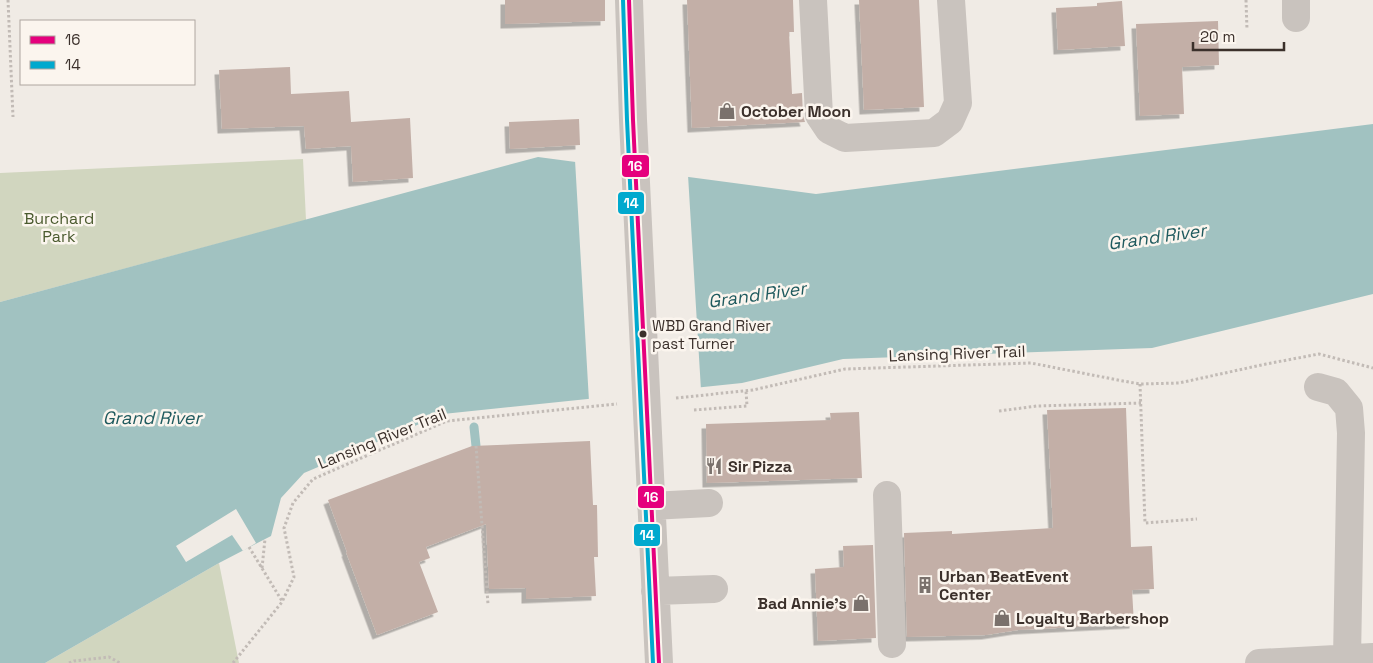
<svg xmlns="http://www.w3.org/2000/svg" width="1373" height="663" font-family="'Space Grotesk',sans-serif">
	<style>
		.green { fill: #d1d6bf }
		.water { fill: #a1c2c1 }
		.pier { fill: #f0ebe5 }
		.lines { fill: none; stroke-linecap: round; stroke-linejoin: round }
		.stream { stroke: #a1c2c1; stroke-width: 9 }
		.building { fill: #c3afa7; filter: url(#shadow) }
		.path { stroke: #c2bbb6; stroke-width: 3; stroke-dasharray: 2.5 2.5; stroke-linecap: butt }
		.minor { stroke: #c9c3be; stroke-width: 28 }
		.bus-1-casing { stroke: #fbf5ee; stroke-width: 8 }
		.bus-2-casing { stroke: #fbf5ee; stroke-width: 8 }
		.bus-1 { stroke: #e5007d; stroke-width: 4 }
		.bus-2 { stroke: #00a9ce; stroke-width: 4 }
		.bus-dot { fill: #3b302b; stroke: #fbf5ee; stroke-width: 2 }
		.labels { text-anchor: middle; stroke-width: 5; stroke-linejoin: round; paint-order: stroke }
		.bus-label { font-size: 15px; fill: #3b302b; stroke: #fbf5ee; text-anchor: start }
		.poi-label { font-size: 16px; font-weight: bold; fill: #3b302b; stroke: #fbf5ee; text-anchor: start }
		.park-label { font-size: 16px; fill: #4a5a2e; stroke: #fbf5ee }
		.street-label { font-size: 16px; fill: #3b302b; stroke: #fbf5ee }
		.water-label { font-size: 18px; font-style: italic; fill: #1f5a5e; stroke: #fbf5ee }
		.line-badge { stroke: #fbf5ee; stroke-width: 2 }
		.badge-label { font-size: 14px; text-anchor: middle; font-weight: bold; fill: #fff }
	</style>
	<defs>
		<filter id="shadow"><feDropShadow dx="-4.5" dy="4.5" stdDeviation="0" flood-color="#0004"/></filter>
	</defs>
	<rect width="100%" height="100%" fill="#f0ebe5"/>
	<path class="green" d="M303 159 306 220 0 302V173Z
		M219 563 239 663H45Z"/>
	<path class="water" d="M1373 124V294L1152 348 843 359 742 383 443 414 304 473 281 498 271 536 219 563 45 663H0V302L538 157 816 194Z"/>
	<path class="pier" d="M575 160 688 175 701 390 589 401Z
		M236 509 256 543 243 551 232 535 186 562 176 546Z"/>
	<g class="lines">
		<path class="stream" d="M474 427 476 446"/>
	</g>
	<path class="building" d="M505 0H605V21L505 24Z
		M687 0H793L794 32H789L792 94 802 93 803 116 805 122 692 128Z
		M859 0H919L924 107 864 110Z
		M1122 1 1125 46 1058 50 1056 8 1097 6V3Z
		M1218 21 1219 65 1182 67 1184 114 1140 116 1136 24Z
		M290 67 291 94 349 91 351 122 410 118 413 178 353 182 351 146 306 149 304 126 222 129 219 70Z
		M579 119 580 145 510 149 509 122Z
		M1126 408 1131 547 1152 546 1154 589 1132 590 1134 624 1018 630 986 635 907 637 904 533 952 531V534L1053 528 1047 410Z
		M859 412 862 478 707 483 706 424 831 420 830 413Z
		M590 441 593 505H597L598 557H594L596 596 526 599V588L489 589 486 524 426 547 430 558 419 562 438 612 377 635 346 552H347L328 500 472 446Z
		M873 545 876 638 818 641 815 569 844 567 843 546Z"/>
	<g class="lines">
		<path class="path" d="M8 0 13 117
			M1246 0 1247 30
			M1140 384 1145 523 1197 519
			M676 398 753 390 845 369 1031 363 1123 381 1140 384 1179 383 1266 364 1319 354 1373 368
			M694 410 747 406 746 391
			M999 411 1037 406 1141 403
			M476 446 488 604
			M249 547 282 601
			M262 568 265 539
			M69 663 74 661 109 657 120 663
			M233 663 282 602 294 577 284 528 293 503 313 479 447 421 617 404"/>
		<path class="minor" d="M629 0 633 120 659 663
			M813 0 819 115 829 130 845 138 934 133 950 121 958 103 951 0
			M1296 0V18
			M1318 387 1336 392 1349 408 1351 433 1347 659
			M887 495 892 644
			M651 506 709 503
			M655 591 714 589
			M1259 663 1373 657"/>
		<g class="bus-1-casing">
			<path id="bus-1" d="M629 0 633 120 659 663"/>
		</g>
		<g class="bus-2-casing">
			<path id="bus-2" d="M623 0 627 120 653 663"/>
		</g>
		<use href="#bus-1" class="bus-1"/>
		<use href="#bus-2" class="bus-2"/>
	</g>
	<defs>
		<g id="shop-bare" transform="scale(1.35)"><path d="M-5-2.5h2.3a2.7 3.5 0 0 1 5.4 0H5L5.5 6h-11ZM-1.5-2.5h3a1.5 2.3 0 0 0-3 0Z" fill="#7a716c" stroke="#fbf5ee" stroke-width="2.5" paint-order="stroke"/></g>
		<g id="restaurant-bare" transform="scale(1.35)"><path d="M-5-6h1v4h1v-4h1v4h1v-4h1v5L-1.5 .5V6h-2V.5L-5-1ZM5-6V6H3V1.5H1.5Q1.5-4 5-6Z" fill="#7a716c" stroke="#fbf5ee" stroke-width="2.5" paint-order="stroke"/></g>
		<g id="building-bare" transform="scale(1.35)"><path d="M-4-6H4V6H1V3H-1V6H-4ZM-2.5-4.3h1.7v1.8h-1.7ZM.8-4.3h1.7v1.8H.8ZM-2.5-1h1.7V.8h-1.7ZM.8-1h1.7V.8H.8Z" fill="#7a716c" stroke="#fbf5ee" stroke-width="2.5" paint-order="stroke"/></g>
	</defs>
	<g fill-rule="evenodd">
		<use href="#shop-bare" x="727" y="111"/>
		<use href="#restaurant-bare" x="714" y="466"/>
		<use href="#building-bare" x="925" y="585"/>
		<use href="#shop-bare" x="861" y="603"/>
		<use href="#shop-bare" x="1002" y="618"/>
	</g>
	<circle class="bus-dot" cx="643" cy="334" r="4.5"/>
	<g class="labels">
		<g class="bus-label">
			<text x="652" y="331">WBD Grand River<tspan x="652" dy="18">past Turner</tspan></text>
		</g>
		<g class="poi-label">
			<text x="741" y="117">October Moon</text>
			<text x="728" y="472">Sir Pizza</text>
			<text x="939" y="582">Urban BeatEvent<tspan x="939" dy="18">Center</tspan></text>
			<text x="847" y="609" text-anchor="end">Bad Annie’s</text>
			<text x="1016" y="624">Loyalty Barbershop</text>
		</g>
		<g class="park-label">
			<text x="59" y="224">Burchard<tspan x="59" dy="18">Park</tspan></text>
		</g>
		<g class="street-label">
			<text transform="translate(957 353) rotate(-2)" y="6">Lansing River Trail</text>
			<text transform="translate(382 438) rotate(-22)" y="6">Lansing River Trail</text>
		</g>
		<g class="water-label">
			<text transform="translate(1157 237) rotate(-8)" y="6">Grand River</text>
			<text transform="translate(757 295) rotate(-8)" y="6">Grand River</text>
			<text x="152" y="424">Grand River</text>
		</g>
	</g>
	<g class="line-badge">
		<rect x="621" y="154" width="29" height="24" rx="5" fill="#e5007d"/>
		<rect x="617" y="191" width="28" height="24" rx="5" fill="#00a9ce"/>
		<rect x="637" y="485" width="28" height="24" rx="5" fill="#e5007d"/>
		<rect x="633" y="523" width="28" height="24" rx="5" fill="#00a9ce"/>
	</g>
	<g class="badge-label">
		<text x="635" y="171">16</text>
		<text x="631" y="208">14</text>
		<text x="651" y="502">16</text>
		<text x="647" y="540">14</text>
	</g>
	<rect x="20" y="20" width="175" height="65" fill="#fbf5ee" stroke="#aea6a0"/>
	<rect x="30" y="36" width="25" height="8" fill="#e5007d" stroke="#aea6a0"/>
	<text x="65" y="45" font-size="15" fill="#3b302b">16</text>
	<rect x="30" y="61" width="25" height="8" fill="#00a9ce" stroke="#aea6a0"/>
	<text x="65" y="70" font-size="15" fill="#3b302b">14</text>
	<path d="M1193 42v8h91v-8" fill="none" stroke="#3b302b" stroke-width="2.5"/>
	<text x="1200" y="42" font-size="15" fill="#3b302b" stroke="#fbf5ee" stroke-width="4" paint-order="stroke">20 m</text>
</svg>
